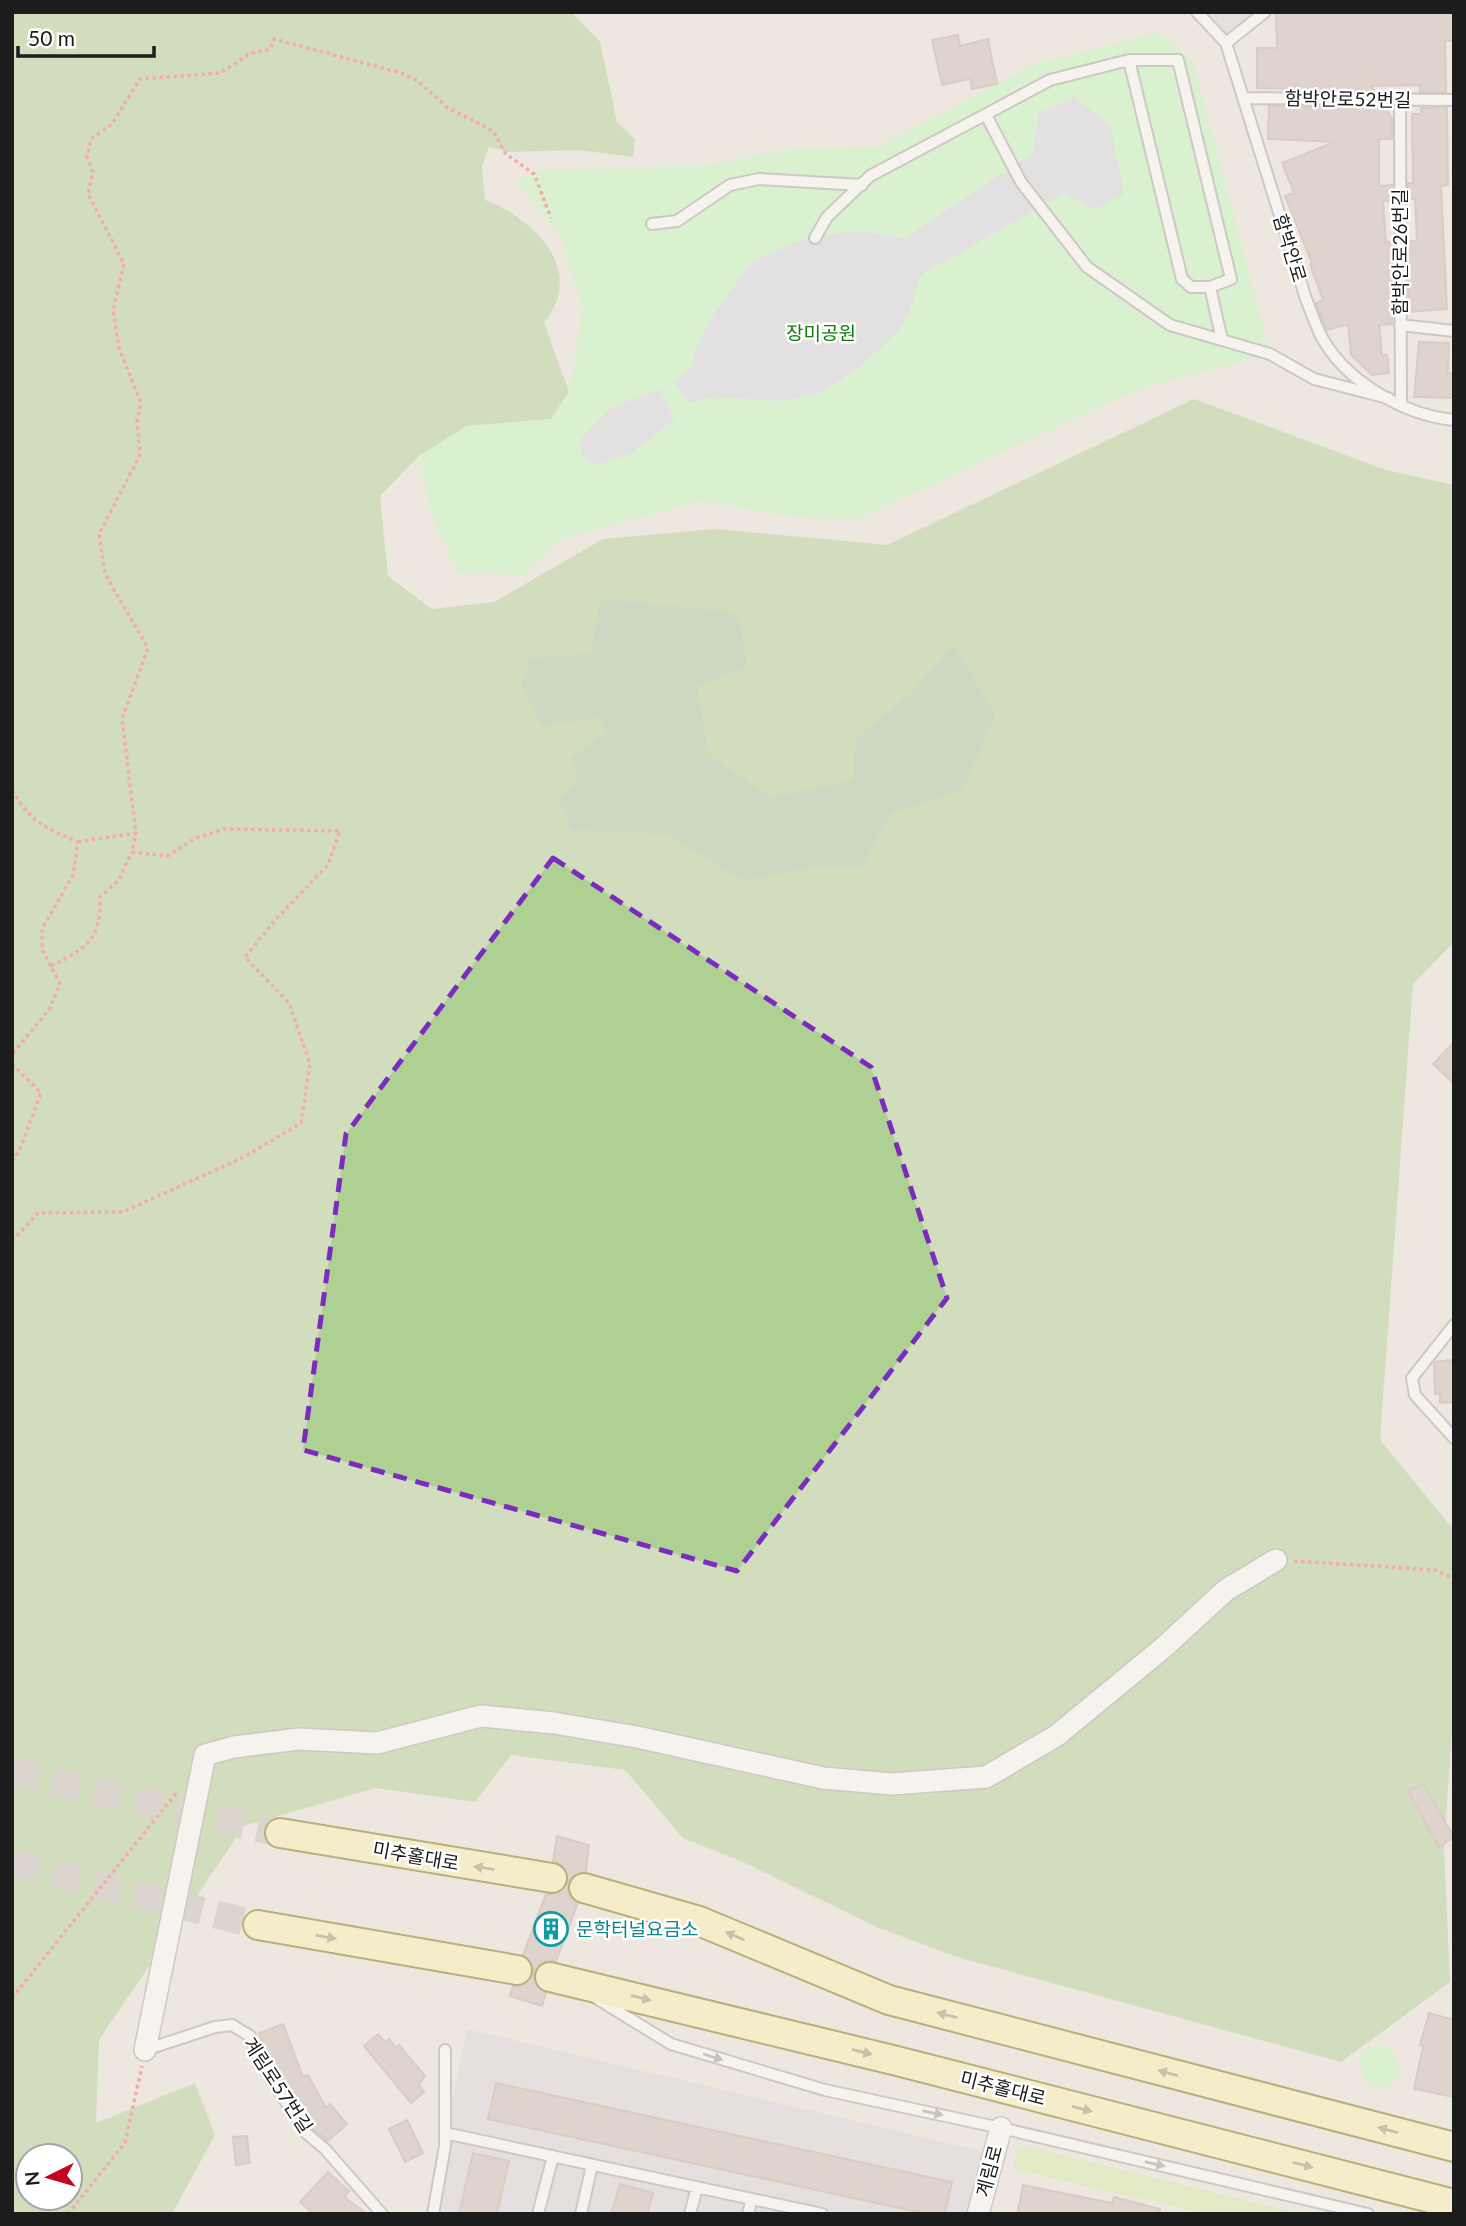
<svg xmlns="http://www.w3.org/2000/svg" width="1466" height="2226" font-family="Lato,'Noto Sans KR',sans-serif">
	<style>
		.residential { fill: #dad8d9 }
		.grass { fill: #d2eca2 }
		.forest { fill: #afd093; fill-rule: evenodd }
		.cemetery { fill: #a1c8a0 }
		.park { fill: #bffcb9 }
		.plaza { fill: #d5d7e3 }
		.building { fill: #cabcb7; stroke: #c0aaa2; stroke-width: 2 }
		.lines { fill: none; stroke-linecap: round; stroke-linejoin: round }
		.secondary-tunnel { stroke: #c4beb9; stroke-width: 28; stroke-dasharray: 28 14; stroke-linecap: butt }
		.service-casing { stroke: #a3a3a3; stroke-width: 14 }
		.minor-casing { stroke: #a3a3a3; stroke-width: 24 }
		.secondary-casing { stroke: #756e00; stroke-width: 32 }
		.path { stroke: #ff606a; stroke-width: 3.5; stroke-dasharray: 3.5 3.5; stroke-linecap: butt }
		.service { stroke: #fff; stroke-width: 10 }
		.minor { stroke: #fff; stroke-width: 21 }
		.secondary { stroke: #fcf4b0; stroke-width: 28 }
		.oneway { fill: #97936d }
		.oneway2 { fill: #999 }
		.marked { fill: none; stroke: #7b2cbf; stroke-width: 5; stroke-dasharray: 14 9; stroke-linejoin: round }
		.labels { text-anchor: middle; stroke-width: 5; stroke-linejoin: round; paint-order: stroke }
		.street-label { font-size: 19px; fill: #1c1c1c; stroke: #fff }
		.park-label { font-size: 19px; fill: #0f7d06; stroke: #fff }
		.culture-label { font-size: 19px; fill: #0d838f; stroke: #fff; text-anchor: start }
	</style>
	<rect width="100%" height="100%" fill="#eee7e0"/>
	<path class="residential" d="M1197 12H1265L1226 43Z
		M467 2029 994 2154 977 2214H433L445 2133Z"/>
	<path class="grass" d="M1026 2146 1301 2214H1205L1017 2170 1013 2165 1017 2148Z"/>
	<path class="forest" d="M12 12H571L600 42 617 122 635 139 633 157 578 150 508 152 489 147 482 167 485 200C534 218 587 271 544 322L569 392 551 419 467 426 419 456 380 496 388 576 432 609 494 602 603 539 715 529 887 545 1194 399 1386 470 1454 485V942L1413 984 1380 1440 1454 1530V1700L1444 1848 1450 1982 1341 2062 960 1958 879 1928 743 1862 683 1838 625 1770 511 1755 475 1802 376 1788 244 1826 99 2040 96 2123 195 2083 215 2135 172 2214H12ZM28 2156H70V2198H28Z"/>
	<path class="cemetery" d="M600 599 738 613 747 666 697 688 709 754 770 797 853 781 856 739 910 694 954 645 995 715 963 790 892 812 861 868 814 867 743 880 666 834 571 830 559 799 578 781 571 758 605 733 602 717 542 726 522 686 530 658 591 654Z"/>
	<path class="park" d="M1158 32 1193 61 1270 354 1142 388 854 521 779 515 702 500 562 539 525 575 458 573 432 517 419 456 467 426 551 419 569 392 583 307 560 235 516 181 544 170 710 165 790 149 876 148 1031 66Z
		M1379 2044 1394 2052 1400 2071 1392 2085 1377 2088 1365 2082 1360 2068 1361 2053Z"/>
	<path class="plaza" d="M1074 97 1110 125 1124 194 1093 210 1064 193 920 276 909 314 898 331 858 369 817 394 782 401 714 397 688 403 674 381 691 369 697 346 715 312 752 262 795 242 833 234 864 231 903 239 1033 153 1039 113Z
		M659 389 675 419 632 453 596 465 582 456 579 441 609 409Z"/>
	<path class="building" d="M1454 12V41H1445L1446 92H1420V85L1371 86 1374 91 1257 88V48H1277L1276 13Z
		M958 35 960 46 988 39 997 84 972 89 970 79 942 85 932 40Z
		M1269 106 1385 107 1392 119V139H1379V186L1392 185V201H1383L1386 242H1393L1392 324 1379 325 1382 355H1387L1389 373 1372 375 1351 355 1348 324 1327 330 1316 303 1323 300 1310 264 1312 263 1285 196 1294 193 1282 163 1335 142 1268 139Z
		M1421 108H1447L1448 185 1441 186 1447 309 1409 312 1408 241H1417L1415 199H1408V183H1413L1412 114H1421Z
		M1419 342 1449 343 1448 373H1454V398L1414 397Z
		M1454 1042V1084L1433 1064Z
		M1454 1360V1402L1440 1403V1394H1435L1434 1362Z
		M1423 1784 1454 1837 1439 1847 1408 1791Z
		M557 1836 589 1845 586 1872 573 1876 568 1884V1893L578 1903 556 1961H545L534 1972V1982L546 1993 542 2006 510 1996 513 1986 523 1985 533 1973 532 1964 523 1955 546 1894 558 1893 568 1881 563 1866 553 1861Z
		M1429 2013 1454 2020V2097L1414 2089 1423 2046 1420 2045Z
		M283 2024 303 2077 308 2075 326 2108 330 2104 347 2124 328 2141 312 2128 274 2065 269 2061 259 2033Z
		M378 2034 385 2042 389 2039 396 2048 399 2045 425 2076 419 2085 424 2092 411 2103 364 2046Z
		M496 2083 952 2182 945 2214H927L488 2119Z
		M407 2120 423 2153 405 2162 389 2129Z
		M247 2136 250 2163 236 2165 233 2137Z
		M473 2153 509 2161 497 2214H459Z
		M328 2172 349 2191 344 2197 367 2214H313L300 2202Z
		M620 2184 653 2193 647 2214H611Z
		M1023 2185 1112 2203 1114 2197 1160 2209 1159 2214H1017Z"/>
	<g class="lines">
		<path class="secondary-tunnel" d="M12 1772 280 1833
			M12 1863 258 1925"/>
		<g class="service-casing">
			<path id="service" d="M1197 12 1226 43 1306 299C1311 311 1315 323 1320 334 1344 381 1404 415 1454 420
				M1226 43 1265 12
				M1243 98 1454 100
				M1400 100 1401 404
				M986 115 1021 182 1087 267 1170 325 1270 354 1314 379 1388 398
				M652 224 677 221 730 185 759 179 862 185
				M815 238 827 217 870 176 1050 80 1129 60H1178L1231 279 1210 287H1191L1182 279 1129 60
				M1210 287 1222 340
				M1400 325 1454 331
				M1454 1325 1412 1378 1415 1395 1454 1438
				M596 1998 671 2044 825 2090 1001 2128 1368 2214
				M145 2050 215 2027 232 2025 250 2036 259 2060 306 2133 325 2149 382 2214
				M445 2133 822 2214
				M433 2214 445 2146V2050
				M538 2214 553 2156
				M581 2214 592 2165
				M690 2214 697 2187
				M748 2214 752 2199"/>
		</g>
		<g class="minor-casing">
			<path id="minor" d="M145 2050 205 1755 234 1747 299 1739 377 1743 481 1716 554 1723 637 1737 823 1778 892 1784 986 1777 1056 1736 1163 1648 1226 1590 1276 1560
				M978 2214 1001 2128"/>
		</g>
		<g class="secondary-casing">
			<path id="secondary" d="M280 1833 552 1878
				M584 1888 699 1921 889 2000 1454 2147
				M258 1925 517 1970
				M550 1977 897 2061 1454 2204"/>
		</g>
		<path class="path" d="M12 790C31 822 45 828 78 842L73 875 42 929V949L60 984 49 1010 12 1054
			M78 842 136 833 122 719 148 648 105 574 99 534 140 455 137 421 141 403 119 348 113 310 124 264 88 194 93 172 87 157 91 139 112 124 140 79 220 73 251 53 270 49 274 39 401 73 418 81 448 108 493 131 506 154 534 174 551 218
			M51 966C87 948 101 940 100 897L118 881 132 852
			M12 1064 41 1093 20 1149 12 1161
			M12 1241 38 1213 123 1212 244 1157 301 1123 310 1064 289 1003 245 957 277 918 328 865 340 831 224 829 196 838 167 856 132 852 136 833
			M1294 1561 1435 1570 1454 1579
			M12 1998 177 1792
			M68 2214 125 2143 142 2066"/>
		<use href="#service" class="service"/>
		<use href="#minor" class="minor"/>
		<use href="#secondary" class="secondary"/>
	</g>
	<defs><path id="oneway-solid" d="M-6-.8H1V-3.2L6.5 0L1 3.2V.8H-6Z" transform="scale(1.75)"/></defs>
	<g class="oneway">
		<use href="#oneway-solid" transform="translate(484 1868) rotate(-171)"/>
		<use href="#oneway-solid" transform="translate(735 1936) rotate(-157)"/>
		<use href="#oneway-solid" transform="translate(326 1937) rotate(10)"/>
		<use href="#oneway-solid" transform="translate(641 1998) rotate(14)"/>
		<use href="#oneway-solid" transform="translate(947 2015) rotate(-165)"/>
		<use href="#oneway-solid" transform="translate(862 2052) rotate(14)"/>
		<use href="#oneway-solid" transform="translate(1168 2073) rotate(-165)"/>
		<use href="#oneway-solid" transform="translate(1082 2109) rotate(14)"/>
		<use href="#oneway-solid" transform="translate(1388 2130) rotate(-165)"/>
		<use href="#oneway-solid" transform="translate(1303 2165) rotate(14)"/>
	</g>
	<g class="oneway2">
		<use href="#oneway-solid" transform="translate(713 2057) rotate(17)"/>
		<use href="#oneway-solid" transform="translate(933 2113) rotate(12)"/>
		<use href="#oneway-solid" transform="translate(1155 2164) rotate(13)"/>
	</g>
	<path d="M0 0H1466V2226H0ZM553 858 871 1067 947 1298 737 1571 303 1450 346 1134Z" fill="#eee7e0" fill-opacity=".55" fill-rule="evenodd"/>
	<path class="marked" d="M553 858 871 1067 947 1298 737 1571 303 1450 346 1134Z"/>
	<defs>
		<g id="building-ring" transform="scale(1.75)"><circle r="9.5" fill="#fff" stroke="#0f9aa8" stroke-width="1.5"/><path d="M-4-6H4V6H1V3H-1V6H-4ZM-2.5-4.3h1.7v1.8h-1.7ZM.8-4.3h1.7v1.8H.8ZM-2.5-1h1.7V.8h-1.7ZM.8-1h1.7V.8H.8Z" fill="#0f9aa8"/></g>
	</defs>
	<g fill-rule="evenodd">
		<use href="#building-ring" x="551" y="1929"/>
	</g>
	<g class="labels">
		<g class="street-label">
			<text transform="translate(1348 99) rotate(1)" y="7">함박안로52번길</text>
			<text transform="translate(1290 248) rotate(73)" y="7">함박안로</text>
			<text transform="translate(1400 252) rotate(-90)" y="7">함박안로26번길</text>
			<text transform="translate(416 1856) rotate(10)" y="7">미추홀대로</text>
			<text transform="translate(278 2085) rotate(57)" y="7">계림로57번길</text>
			<text transform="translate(1003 2088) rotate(14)" y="7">미추홀대로</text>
			<text transform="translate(989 2171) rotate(-75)" y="7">계림로</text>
		</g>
		<g class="park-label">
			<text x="821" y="340">장미공원</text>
		</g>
		<g class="culture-label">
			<text x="576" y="1936">문학터널요금소</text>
		</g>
	</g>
	<rect width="1466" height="2226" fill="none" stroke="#1c1c1c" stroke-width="28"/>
	<g transform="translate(49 2177) rotate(265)"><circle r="33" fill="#ffffff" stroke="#a4a4a4" stroke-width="2"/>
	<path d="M0-5L12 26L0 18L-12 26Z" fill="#c70021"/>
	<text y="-10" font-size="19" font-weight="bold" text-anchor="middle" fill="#1c1c1c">N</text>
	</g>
	<path d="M18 46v10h136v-10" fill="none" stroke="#1c1c1c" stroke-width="3.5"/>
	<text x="28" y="46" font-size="21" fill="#1c1c1c" stroke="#ffffff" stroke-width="5" paint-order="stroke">50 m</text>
</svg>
